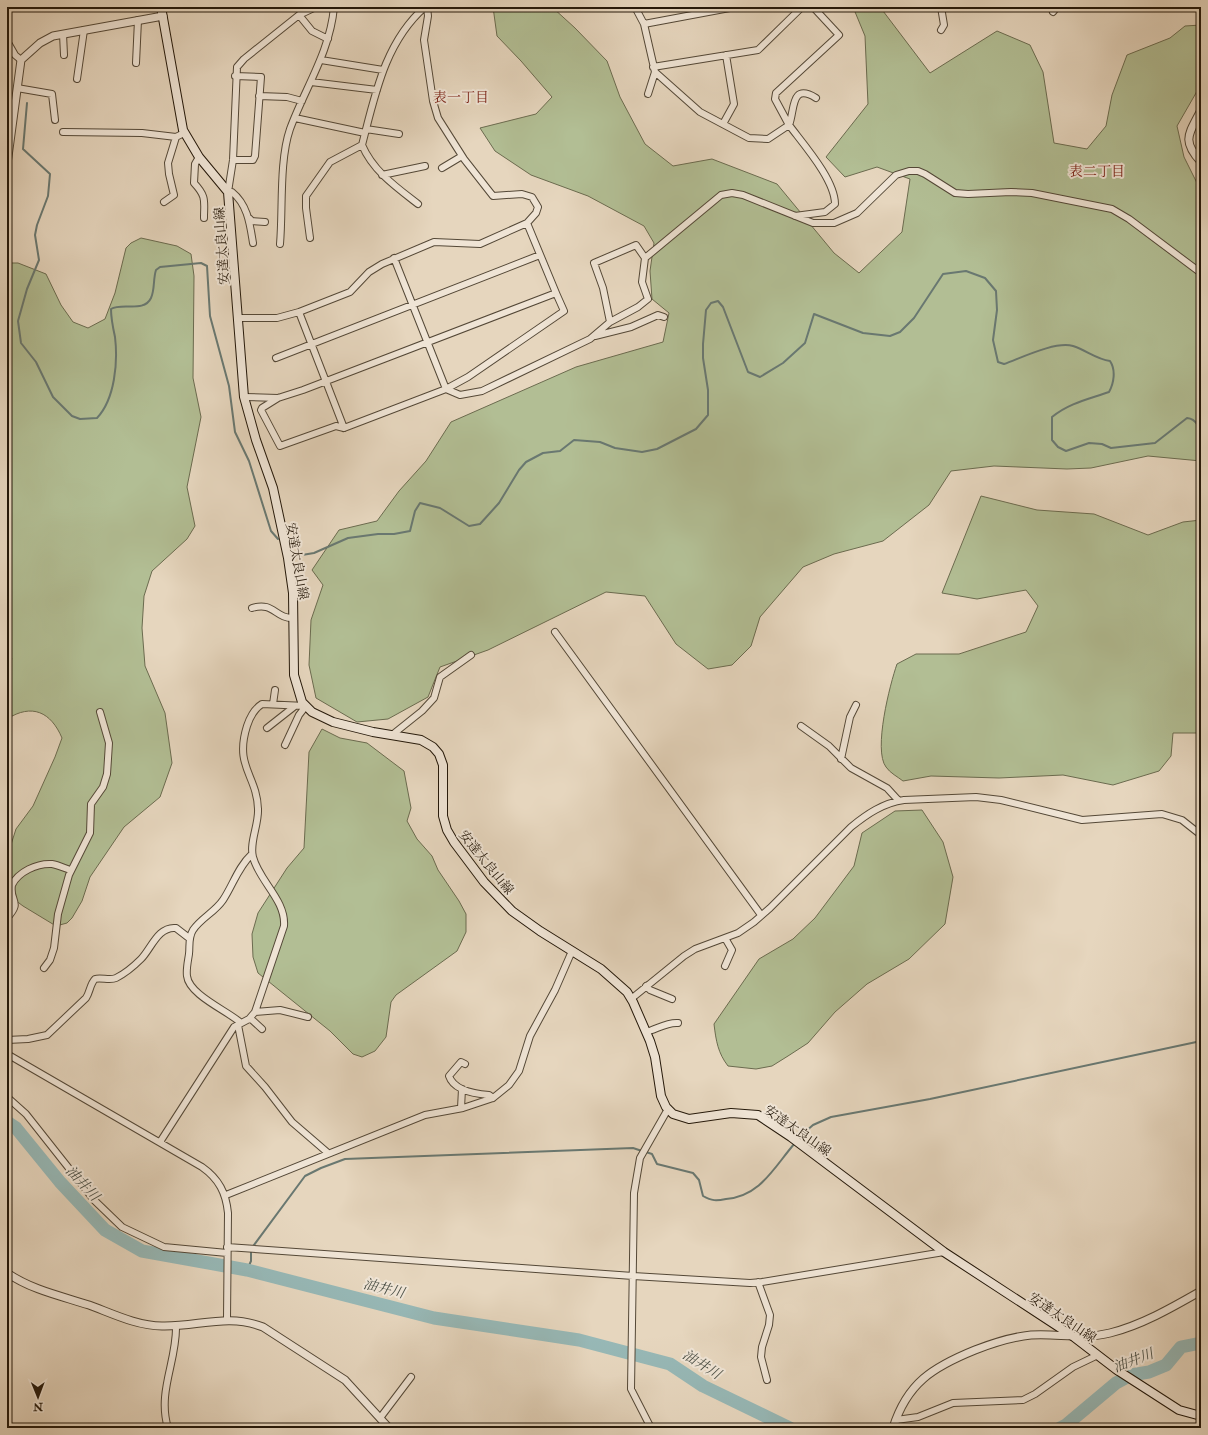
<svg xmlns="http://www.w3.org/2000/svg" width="1208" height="1435" font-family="'IM FELL Double Pica','Noto Serif JP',serif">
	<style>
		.green { fill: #b2be94; stroke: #6b6b4f }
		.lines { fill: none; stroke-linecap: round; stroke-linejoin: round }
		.stream { stroke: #697871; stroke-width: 2 }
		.river { stroke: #97b8b6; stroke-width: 13 }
		.minor-casing { stroke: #544837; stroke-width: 8 }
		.tertiary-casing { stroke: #544837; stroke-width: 9 }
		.secondary-casing { stroke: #24180a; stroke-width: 10 }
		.minor { stroke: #efe4d5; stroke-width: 6 }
		.tertiary { stroke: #efe4d5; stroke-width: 7 }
		.secondary { stroke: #efe4d5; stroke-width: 8 }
		.labels { text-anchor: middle; stroke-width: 4; stroke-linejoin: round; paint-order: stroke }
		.street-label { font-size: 13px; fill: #24180a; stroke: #efe4d5 }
		.neighbourhood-label { font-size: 14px; fill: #7a1f14; stroke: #efe4d5 }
		.water-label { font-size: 14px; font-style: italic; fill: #4c5046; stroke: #efe4d5 }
	</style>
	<rect width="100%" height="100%" fill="#e6d6be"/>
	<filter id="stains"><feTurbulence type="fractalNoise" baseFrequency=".005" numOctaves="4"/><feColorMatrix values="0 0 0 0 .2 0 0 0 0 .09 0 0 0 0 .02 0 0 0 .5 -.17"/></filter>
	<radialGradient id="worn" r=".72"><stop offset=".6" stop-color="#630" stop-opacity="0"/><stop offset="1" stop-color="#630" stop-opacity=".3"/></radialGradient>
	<path class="green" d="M493 7H552L575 28 607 61 620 97 645 144 673 166 712 159 777 184 834 253 859 273 902 232 910 179 877 167 845 177 826 157 868 104 865 36 853 7H880L930 73 997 31 1030 45 1043 72 1054 143 1087 149 1106 126 1112 95 1127 55 1170 38 1185 26 1201 25V80L1196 93 1177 126 1184 157 1201 191V461L1148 456 1091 468 1067 469 994 466 951 471 929 505 883 541 834 554 803 567 760 617 751 646 732 665 708 669 676 644 645 596 606 592 488 650 440 667 428 697 388 719 357 722 316 698 309 665 311 620 323 585 312 570 339 530 377 521 399 491 426 461 451 422 576 367 663 342 669 313 652 299 650 271 654 243 644 226 588 196 531 175 495 151 480 128 536 114 552 97 521 61 497 36Z
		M141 238 177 246 191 254 194 276 193 378 201 417 187 487 195 526 187 539 152 571 144 596 142 628 145 666 165 713 172 763 160 797 124 827 90 877 82 901 72 918 67 923 56 926 23 906 7 894V857L16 829 33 806 55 757 62 738C51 712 32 703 7 719V665L12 659 7 651V263H18L46 274 61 305 73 322 88 328 105 319 115 293 126 248 131 243Z
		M981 496 1037 510 1094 514 1148 535 1183 522 1201 520V733H1173L1171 756 1159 771 1113 785 1063 775 999 778 931 776 903 781C898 777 890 773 886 767 873 750 890 684 897 664L916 654H959L1026 632 1038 606 1026 590 977 599 942 593Z
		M322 729 340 738 367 743 404 771 411 808 407 821 417 839 432 856 438 870 459 901 466 914V932L457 951 396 995 391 1002 386 1037 375 1051 362 1057 353 1054 330 1031 258 973 253 957 252 934 258 913 287 868 304 848 309 752Z
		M922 810 943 842 953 877 945 924 909 959 867 984 835 1012 808 1043 788 1056 772 1066 756 1069 728 1066C718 1053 716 1041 714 1024L759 959 793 939 815 918 854 866 862 833 895 811Z"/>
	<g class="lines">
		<path class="stream" d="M27 103 23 149 50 174 48 196 37 225 35 235 39 260 27 289 18 321 21 343 36 362 53 397 72 416 80 419 97 418C115 399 118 362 115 337 113 328 111 319 111 309 122 302 144 313 151 298 155 289 153 279 156 270L160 267 201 263 207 266 210 316 229 386 235 432 249 461 271 531 278 539
			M296 556 314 553 348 538 378 534H394L410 531 415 511 420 503 440 508 469 526 480 524 499 503 519 470 526 462 543 453 560 451 574 440 600 442 615 448 642 452 657 449 696 429 708 415V390L703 358V344L706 310 711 303 718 301 723 307 748 372 760 377 783 363 805 343 814 314 863 333 890 336 900 332 914 318 943 274 966 271 985 278 996 291 997 310 993 340 998 362 1004 364C1021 358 1055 341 1073 346 1086 350 1096 359 1110 361 1116 370 1114 383 1109 392 1089 399 1069 403 1052 417V440L1058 447 1066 451 1089 443 1102 444 1111 448 1155 443 1187 418C1197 419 1199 427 1201 437
			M797 1139 813 1125 831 1117 930 1099 1201 1041
			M646 1152 652 1154 657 1164 693 1173 699 1180 703 1196C712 1201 716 1201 726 1199 761 1196 774 1167 795 1143
			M247 1270 251 1261V1249L305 1176 321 1168 345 1159 633 1148 642 1151"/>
		<path class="river" d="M7 1122 16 1128 60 1182 105 1230 142 1251 247 1270 434 1318 579 1340 670 1364 703 1386 790 1428
			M1060 1428 1066 1425 1116 1383 1131 1375 1149 1372 1166 1365 1181 1347 1201 1343"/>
		<g class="minor-casing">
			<path id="minor" d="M427 7 428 16 424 40 433 101 438 118 464 159 493 196 522 194 532 197 538 207 536 213 527 223
				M635 7 644 24 655 72 700 112 749 138 768 139 789 125 775 99 776 93 839 35 813 7
				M1053 12 1057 7
				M299 15 312 31 328 39
				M644 24 735 7
				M941 30 944 25 941 7
				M63 34 64 55
				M7 41 15 55 21 60
				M321 60 383 70
				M136 63 138 20
				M653 67 758 50 802 7
				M77 79 84 30
				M311 82 377 90
				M17 88 52 94 55 120
				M648 94 655 72
				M259 96 287 97 302 101
				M295 118 365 133
				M723 124 734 104 726 55
				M366 129 399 134
				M63 132 142 133 176 137 184 133
				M362 145C373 171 396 187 418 204
				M199 157 195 164 194 183C207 197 204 201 204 218
				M233 160H253L255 156 261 77 235 76
				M442 168 462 156
				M382 175 425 166
				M164 202 174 195 169 174 168 163 176 137
				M795 216 825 212 835 204C835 180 804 145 789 125 795 111 790 82 816 98
				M249 218 252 221 265 222
				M310 238 306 208V196L330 162 362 145C375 95 385 42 425 7
				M253 243C250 225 248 205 232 192H228L233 160 237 67 244 59 299 15 316 7
				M280 244C283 210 279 161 290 129 305 88 330 52 334 7
				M394 258 446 389 460 395 482 391 590 339 610 322 603 288 594 263 636 245 645 258 642 282 648 299 638 307 610 322
				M645 258 721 195 732 193 743 195 813 223H834L857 213 896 175 909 171H918L925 174 955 193 968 194 1011 192 1032 193 1112 209 1129 219 1201 273
				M238 318H277L299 312 350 292 369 272 382 264 434 242 480 244 527 223 556 293 303 390 278 398 244 397
				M595 336 631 327 658 315 664 317
				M276 358 540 255
				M278 398 262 408 261 410 280 446 336 426 344 428 299 312
				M344 428 446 389 468 377 564 311 556 293
				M252 608C274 601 275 619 294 618
				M555 632 761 915
				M273 704 275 690
				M801 726 829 746 851 768 887 788 898 800
				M267 728 295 706
				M392 735 422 711 434 698 440 677 471 655
				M285 745 299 715 306 706
				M841 759 850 717 856 705
				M7 918C23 901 9 902 12 885 18 872 37 863 52 864 58 865 64 868 70 870
				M725 938 732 950 725 966
				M44 968 50 960 54 948 58 914 69 875 90 833 91 804 103 787 107 774 109 743 100 712
				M646 986 650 990 672 999
				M631 999 684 956 695 949 738 933 754 922 770 908 851 827C867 814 883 803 904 800L976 797 1001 800 1082 820 1162 814 1182 820 1201 835
				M255 1012 280 1010 308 1017
				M250 1018 262 1029
				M241 1023C228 1011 189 995 187 976 186 969 188 961 189 954 190 946 188 938 193 930 201 918 215 912 223 900 233 885 238 867 252 854
				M238 1025 246 1066 265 1087 292 1122 328 1153
				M646 1032C657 1029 667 1022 678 1023
				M7 1040 28 1039 47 1035 86 998C90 992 90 984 95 979 101 977 110 981 116 978 124 974 134 966 141 959 151 949 158 926 176 928L189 938
				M7 1054 202 1167C219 1179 226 1193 228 1213L227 1319
				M465 1064 461 1062 449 1076C454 1091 476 1094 489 1095L493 1098
				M7 1097 26 1114 94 1200 122 1227 164 1247 227 1253
				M461 1108 462 1089
				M160 1142 234 1027 249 1019 255 1012 284 926C286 900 259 881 253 857 249 843 259 824 258 809 257 775 234 767 247 726 250 717 254 709 262 704L306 706
				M226 1195 425 1115 463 1108 493 1098 509 1085 519 1071 530 1036 555 990 572 951
				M227 1247 633 1276 750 1283 762 1282 944 1252
				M758 1282 770 1315 769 1325 762 1347 761 1357 767 1380
				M380 1418 411 1377
				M896 1420 918 1417 953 1403 1023 1400 1035 1394 1073 1367 1098 1355
				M168 1428C157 1392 177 1361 176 1326
				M651 1428 631 1389 634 1193 640 1158 668 1109"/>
		</g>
		<g class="tertiary-casing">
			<path id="tertiary" d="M1201 110C1189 134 1181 140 1201 162
				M7 164 21 60 40 43 53 36 163 16
				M7 1273C32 1290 61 1296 89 1305 111 1313 137 1326 162 1326 198 1327 227 1313 263 1327L345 1380 389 1428
				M893 1428C907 1383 933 1367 975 1350 993 1343 1011 1337 1031 1335 1057 1333 1083 1340 1110 1333 1142 1325 1173 1307 1201 1291"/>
		</g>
		<g class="secondary-casing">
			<path id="secondary" d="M161 7 183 130 199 157 228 192 244 397 256 440 273 488 288 558 293 593 294 675 302 702 312 712 333 722 373 732 421 740 433 747 439 754 443 765V816L447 830 454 842 484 882 512 911 540 931 601 969 627 992 633 1002 650 1041 655 1057 661 1096 666 1107 673 1114 689 1119 731 1113 758 1115 791 1137 944 1252 1074 1337 1117 1370 1179 1410 1201 1416"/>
		</g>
		<use href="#minor" class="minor"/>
		<use href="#tertiary" class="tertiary"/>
		<use href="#secondary" class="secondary"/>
	</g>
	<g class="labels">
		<g class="street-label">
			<text transform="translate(221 246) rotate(-94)" y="5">安達太良山線</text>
			<text transform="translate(298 561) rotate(80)" y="5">安達太良山線</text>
			<text transform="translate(487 862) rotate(51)" y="5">安達太良山線</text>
			<text transform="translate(798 1130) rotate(35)" y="5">安達太良山線</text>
			<text transform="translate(1063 1317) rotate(34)" y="5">安達太良山線</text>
		</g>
		<g class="neighbourhood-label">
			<text x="461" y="102">表一丁目</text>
			<text x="1097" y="176">表二丁目</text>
		</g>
		<g class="water-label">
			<text transform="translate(83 1183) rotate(47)" y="5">油井川</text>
			<text transform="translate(384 1288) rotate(14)" y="5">油井川</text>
			<text transform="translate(1133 1360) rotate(-21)" y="5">油井川</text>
			<text transform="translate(702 1364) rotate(32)" y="5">油井川</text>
		</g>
	</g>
	<rect width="1208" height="1435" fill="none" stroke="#e6d6be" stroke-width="24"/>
	<rect x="8" y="8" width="1192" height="1419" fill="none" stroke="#24180a" stroke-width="2"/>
	<rect x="12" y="12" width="1184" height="1411" fill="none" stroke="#24180a"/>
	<g transform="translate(38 1397) rotate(179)" stroke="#efe4d5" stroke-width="3" paint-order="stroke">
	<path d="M0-3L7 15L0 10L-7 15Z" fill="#24180a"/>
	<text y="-6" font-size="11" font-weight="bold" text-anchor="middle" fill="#24180a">N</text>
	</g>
	<rect width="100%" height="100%" filter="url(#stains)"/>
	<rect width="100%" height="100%" fill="url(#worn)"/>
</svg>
